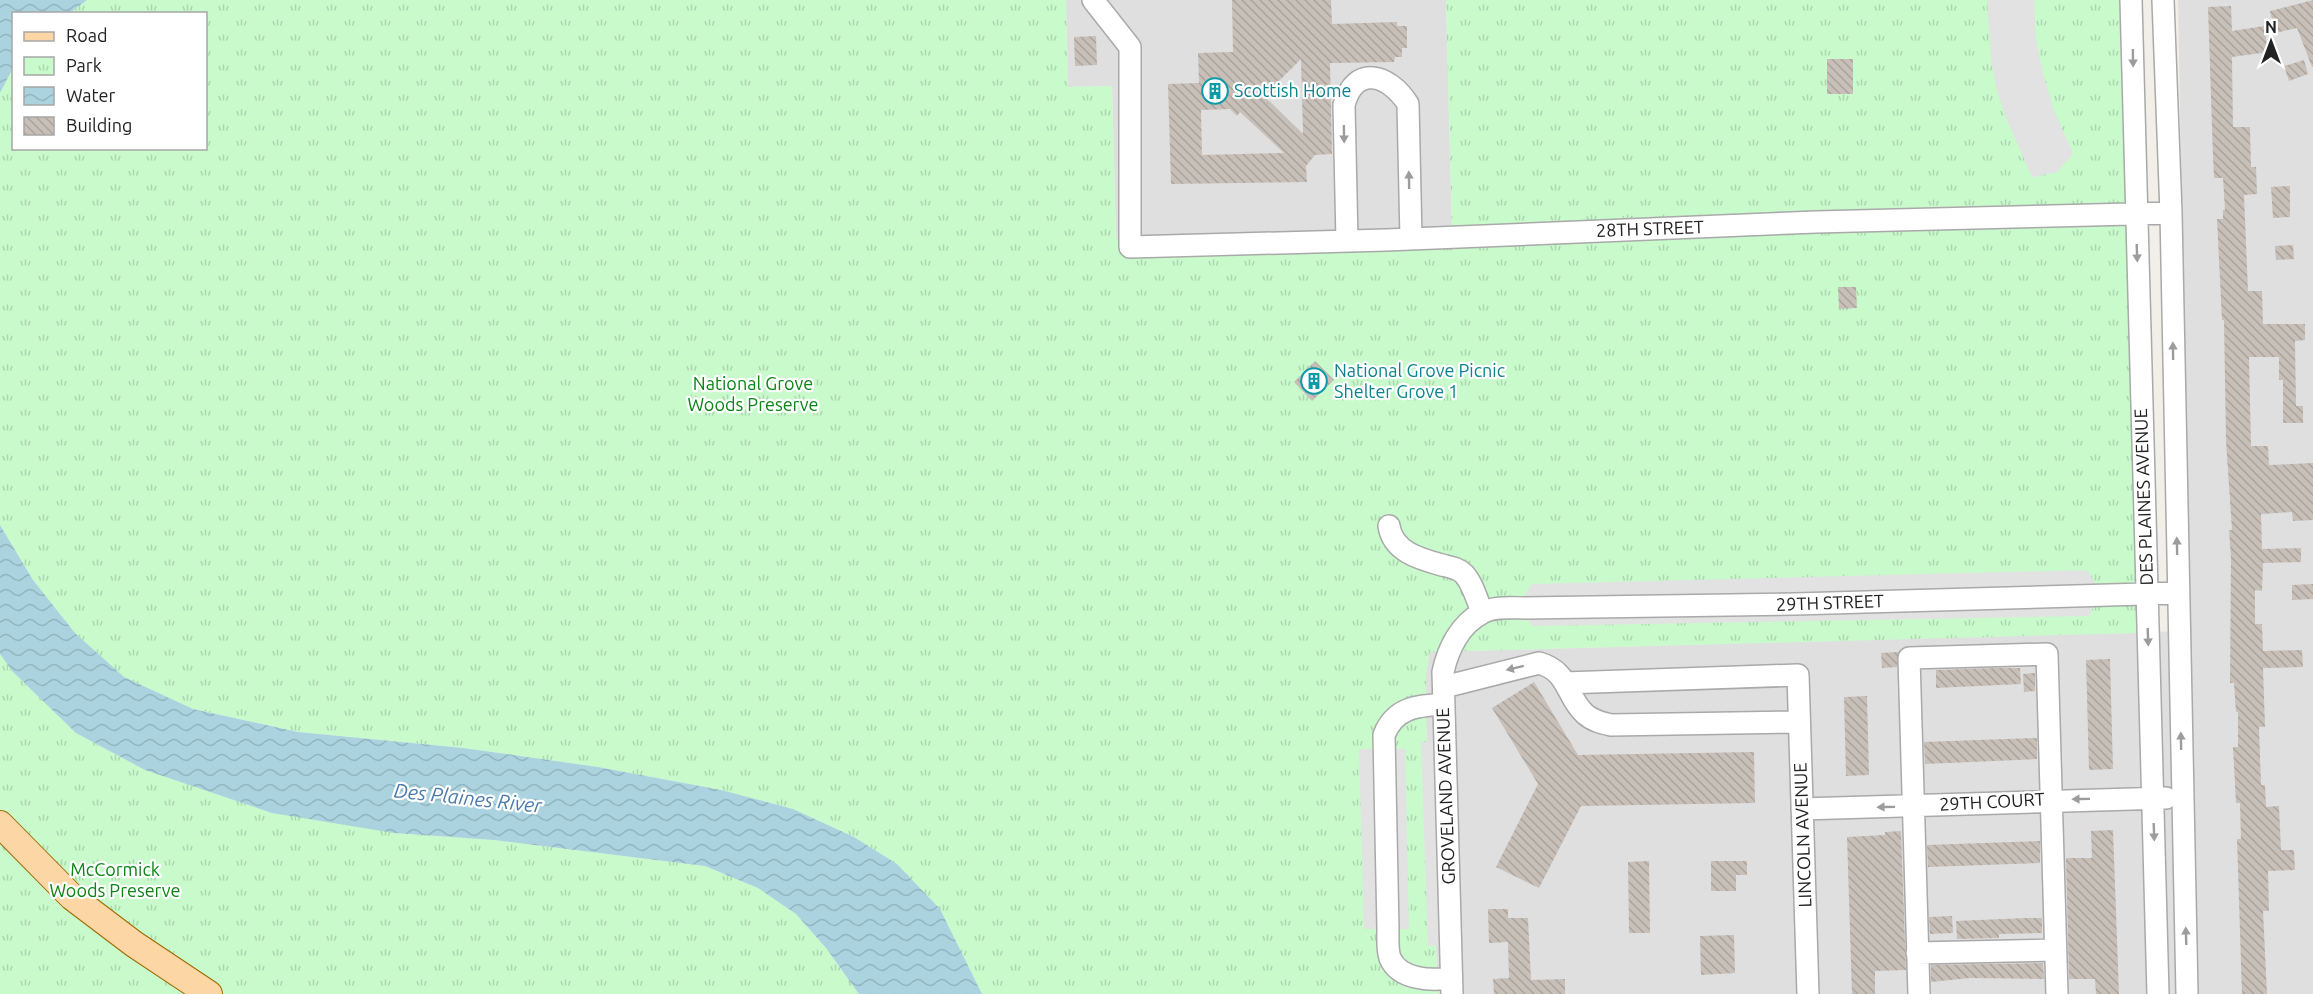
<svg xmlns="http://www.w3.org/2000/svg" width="2313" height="994" font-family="Ubuntu,sans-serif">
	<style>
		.residential { fill: #e0dfdf }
		.park { fill: url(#park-tufts) }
		.parking { fill: #e2e2e2 }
		.water { fill: url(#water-waves) }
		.building { fill: url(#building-back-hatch); fill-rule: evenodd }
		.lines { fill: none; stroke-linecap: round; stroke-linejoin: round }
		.minor-casing { stroke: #a9a9a9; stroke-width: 24 }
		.major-casing { stroke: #a06b00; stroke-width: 28 }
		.minor { stroke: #fff; stroke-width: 21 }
		.major { stroke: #fcd6a4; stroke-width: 26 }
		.oneway { fill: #9c9c9c }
		.labels { text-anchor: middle; stroke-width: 4.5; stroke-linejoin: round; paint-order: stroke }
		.culture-label { font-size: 18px; fill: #0d838f; stroke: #fff; text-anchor: start }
		.street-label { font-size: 18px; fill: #222; stroke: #fff }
		.park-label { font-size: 18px; fill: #0c8416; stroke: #fff }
		.water-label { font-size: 20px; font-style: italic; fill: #4a7aab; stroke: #fff }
	</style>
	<defs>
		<pattern id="park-tufts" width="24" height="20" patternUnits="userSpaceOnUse" patternTransform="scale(1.5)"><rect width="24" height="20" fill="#c8facc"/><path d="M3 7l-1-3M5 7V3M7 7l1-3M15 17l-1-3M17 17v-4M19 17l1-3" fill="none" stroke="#acd6af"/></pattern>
		<pattern id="water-waves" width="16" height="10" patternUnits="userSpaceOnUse" patternTransform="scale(1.5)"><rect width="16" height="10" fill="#aad3df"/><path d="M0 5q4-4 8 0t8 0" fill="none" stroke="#92b5bf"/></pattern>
		<pattern id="building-back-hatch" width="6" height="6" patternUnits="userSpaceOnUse" patternTransform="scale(1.5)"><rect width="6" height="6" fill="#c7bfb8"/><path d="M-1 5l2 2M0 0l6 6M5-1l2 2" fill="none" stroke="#aba49e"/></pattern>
	</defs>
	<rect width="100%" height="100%" fill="#f2efe9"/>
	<path class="residential" d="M1066 0H1446L1452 231 1116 239 1112 86 1068 87Z
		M2178 0H2313V994H1438L1426 722V673L1430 652 2189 631Z"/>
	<path class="park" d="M87 0H1066L1068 87 1112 86 1116 239 1452 231 1446 0H2122L2137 633 1430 652 1426 673V722L1438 994H982L940 909 897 864 854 837 793 809 721 790 598 767 463 748 298 732 193 709 123 677 75 633 33 580 0 525V93L13 68 14 148H206V14L70 13Z
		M0 654 13 672 76 733 145 770 394 833 494 840 705 866 758 888 796 914 826 948 859 994H0Z"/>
	<path class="parking" d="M1987 0H2034L2036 41 2043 73 2053 108 2073 154 2057 172 2032 177 2006 118 1997 91 1991 60Z
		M2087 570 2095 583V603L2089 616 1532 626 1525 616 1524 596 1532 584Z
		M1445 741 1450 946H1428L1421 742Z
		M1359 749H1405L1409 929H1364Z"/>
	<path class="water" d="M0 0H87L70 13 14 14 13 68 0 93Z
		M0 525 33 580 75 633 124 677 193 709 298 732 463 748 598 767 721 790 793 809 854 837 897 864 940 909 982 994H859L826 948 796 914 758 888 705 866 494 840 394 833 272 813 145 770 76 733 13 672 0 654Z"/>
	<path class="building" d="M1232 0H1331L1332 24 1397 22V26H1407V48H1402V57H1395L1394 62 1330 63 1332 154 1315 155 1306 166 1307 182 1171 184 1168 84 1199 83 1198 53 1233 52ZM1301 59 1303 134 1264 96ZM1230 109 1237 116 1240 112 1284 153 1202 155 1201 110Z
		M2313 0V67H2312L2297 28 2275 33 2270 11Z
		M2231 6 2232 31 2264 26 2268 52 2232 57 2233 127H2250L2251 167H2256L2257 194 2244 195 2248 291H2262L2263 324H2305V340L2295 341 2296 406H2303V423H2283V380H2279V357H2249L2251 446H2268L2269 465 2313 463V520L2293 521 2292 512 2261 514 2262 549 2301 548V562L2263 563 2262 591 2255 590V624H2262L2263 651 2302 650 2303 667 2263 668 2265 727H2259L2261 785H2265L2266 807 2279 806 2281 850H2294L2295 870 2268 871 2269 911H2263L2267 994H2242L2237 839H2241L2240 803H2236L2233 747H2238V712H2236L2234 683H2230L2231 558 2229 530H2232L2226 441 2224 320H2222L2217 219H2223V210H2225L2223 178H2214L2213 157 2208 7Z
		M1096 36 1097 65 1075 66 1074 37Z
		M1827 59H1853V94H1827Z
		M2304 60 2308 74 2289 81 2284 66Z
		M2290 186V217L2273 218 2271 187Z
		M2293 245 2294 259 2276 260 2275 246Z
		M1838 287H1856L1857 308 1839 309Z
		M1315 361 1334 380 1312 401 1294 382Z
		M2313 584V599L2292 600V585Z
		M1898 652 1897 667 1882 668 1881 653Z
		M2110 659 2113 769 2089 770 2086 660Z
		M1996 668H2020L2021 684 1936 688V670Z
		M2035 673V691L2024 692 2023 674Z
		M1534 682 1578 755 1754 752 1755 803 1581 806 1539 888 1496 867 1538 784 1492 708Z
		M1867 696 1869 775 1846 776 1844 697Z
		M2037 738V759L1925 764 1924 742Z
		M2113 830 2119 994H2096L2095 979H2069L2066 858H2092L2091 831Z
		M1901 831 1906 970 1875 971V994H1852L1847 837 1885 835V832Z
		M2040 841V863L1928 867 1927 845Z
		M1649 861 1650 933H1629L1628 862Z
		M1711 861H1747V875H1736V891H1711Z
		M1488 909H1508V918H1528L1531 980 1565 979V994H1494L1493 979 1509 978 1508 942 1489 943Z
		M1952 916 1953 933 1930 934 1929 917Z
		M2026 918H2042V933L1999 934V938L1957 939 1956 921Z
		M1734 935 1735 973 1701 975 1700 936Z
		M2043 963 2044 979 1970 978 1931 982V965Z"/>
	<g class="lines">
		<g class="minor-casing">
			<path id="minor" d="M1093 0 1130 47V247L1386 240 1816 222 2171 213
				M2131 0 2158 994
				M2163 0 2171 213 2187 994
				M1347 241 1344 105C1355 64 1389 74 1408 104L1411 239
				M1389 526C1393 552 1420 559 1442 565 1450 567 1458 568 1464 574 1473 584 1477 600 1482 612
				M1565 683 1798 675 1808 994
				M1444 687 1539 663C1569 671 1566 697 1585 714 1593 721 1602 723 1611 725L1799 722
				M1444 704C1417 706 1395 707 1384 735L1388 929C1388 938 1387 949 1390 958 1399 980 1432 981 1451 978
				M1802 809 2166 798
				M1917 953 2055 950
				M1452 994 1443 672C1448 649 1460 624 1482 613 1494 606 1511 608 1525 608L1795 604 2178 593
				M1919 994 1909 658 2047 654 2057 994"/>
		</g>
		<g class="major-casing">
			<path id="major" d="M0 824 72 897 134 944 209 994"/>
		</g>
		<use href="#minor" class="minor"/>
		<use href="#major" class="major"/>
	</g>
	<defs><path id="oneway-solid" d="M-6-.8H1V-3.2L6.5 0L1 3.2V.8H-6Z" transform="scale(1.5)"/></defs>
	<g class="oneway">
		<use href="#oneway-solid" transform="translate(2133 58) rotate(89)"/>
		<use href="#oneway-solid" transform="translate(1344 134) rotate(89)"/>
		<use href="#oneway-solid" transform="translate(1409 180) rotate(-91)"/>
		<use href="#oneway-solid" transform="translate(2137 253) rotate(88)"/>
		<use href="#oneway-solid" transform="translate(2173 351) rotate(-91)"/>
		<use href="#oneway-solid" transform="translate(2177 546) rotate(-91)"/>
		<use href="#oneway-solid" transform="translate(2148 637) rotate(88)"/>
		<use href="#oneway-solid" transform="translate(1515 668) rotate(166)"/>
		<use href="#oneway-solid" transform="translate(2181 741) rotate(-91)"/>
		<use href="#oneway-solid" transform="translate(2081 799) rotate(179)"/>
		<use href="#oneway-solid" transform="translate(1886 807) rotate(179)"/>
		<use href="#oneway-solid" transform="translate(2154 832) rotate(88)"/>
		<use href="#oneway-solid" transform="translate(2186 936) rotate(-92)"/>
	</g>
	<defs>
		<g id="building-ring" transform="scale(1.35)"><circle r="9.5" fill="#fff" stroke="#0f9aa8" stroke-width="1.5"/><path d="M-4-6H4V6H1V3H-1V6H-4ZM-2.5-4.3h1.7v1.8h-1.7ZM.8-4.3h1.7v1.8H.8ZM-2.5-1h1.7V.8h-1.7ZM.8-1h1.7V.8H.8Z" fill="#0f9aa8"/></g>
	</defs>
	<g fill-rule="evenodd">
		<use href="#building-ring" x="1215" y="91"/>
		<use href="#building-ring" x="1314" y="381"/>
	</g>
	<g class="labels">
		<g class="culture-label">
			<text x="1234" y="97">Scottish Home</text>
			<text x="1334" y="377">National Grove Picnic<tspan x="1334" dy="21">Shelter Grove 1</tspan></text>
		</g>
		<g class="street-label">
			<text transform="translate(1650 229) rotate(-2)" y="6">28TH STREET</text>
			<text transform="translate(2144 497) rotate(-92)" y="6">DES PLAINES AVENUE</text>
			<text transform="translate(1830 603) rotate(-2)" y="6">29TH STREET</text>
			<text transform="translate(1446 796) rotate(-92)" y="6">GROVELAND AVENUE</text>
			<text transform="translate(1992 802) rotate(-3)" y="6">29TH COURT</text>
			<text transform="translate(1803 835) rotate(-92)" y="6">LINCOLN AVENUE</text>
		</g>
		<g class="park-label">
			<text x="753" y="390">National Grove<tspan x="753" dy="21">Woods Preserve</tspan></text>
			<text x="115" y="876">McCormick<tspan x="115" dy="21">Woods Preserve</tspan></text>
		</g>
		<g class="water-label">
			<text transform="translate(468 798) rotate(6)" y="7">Des Plaines River</text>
		</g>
	</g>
	<rect x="12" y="12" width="195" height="138" fill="#ffffff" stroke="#a7a7a7" stroke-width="1.5"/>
	<rect x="24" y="32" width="30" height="9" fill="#fcd6a4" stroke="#a7a7a7" stroke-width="1.5"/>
	<text x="66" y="42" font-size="18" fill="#222222">Road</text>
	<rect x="24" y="57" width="30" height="18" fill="url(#park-tufts)" stroke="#a7a7a7" stroke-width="1.5"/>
	<text x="66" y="72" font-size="18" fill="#222222">Park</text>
	<rect x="24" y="87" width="30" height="18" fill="url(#water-waves)" stroke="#a7a7a7" stroke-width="1.5"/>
	<text x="66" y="102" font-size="18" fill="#222222">Water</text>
	<rect x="24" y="117" width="30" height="18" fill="url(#building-back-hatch)" stroke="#a7a7a7" stroke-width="1.5"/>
	<text x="66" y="132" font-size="18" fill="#222222">Building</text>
	<g transform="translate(2271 42)" stroke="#ffffff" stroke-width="4.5" paint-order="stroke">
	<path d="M0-4.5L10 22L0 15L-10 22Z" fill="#222222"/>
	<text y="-9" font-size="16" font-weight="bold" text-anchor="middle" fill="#222222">N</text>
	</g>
</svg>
